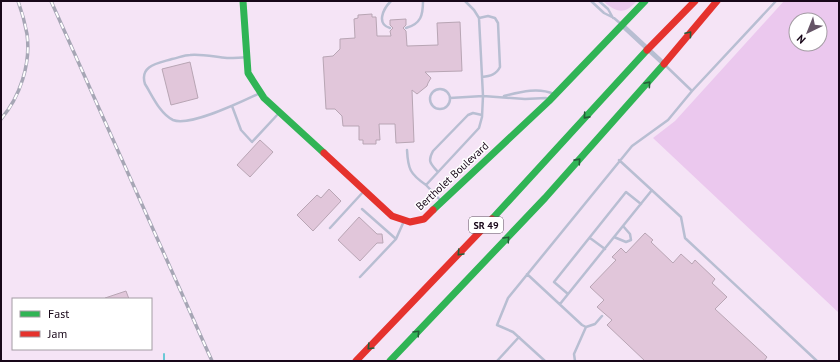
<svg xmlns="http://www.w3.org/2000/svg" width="840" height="362" font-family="'PT Sans',sans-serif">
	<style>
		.green { fill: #ebc8ee; fill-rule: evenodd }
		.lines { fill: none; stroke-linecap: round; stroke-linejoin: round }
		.stream { stroke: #6ac8d6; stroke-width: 2 }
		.building { fill: #e1c6da; stroke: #b8a5b4 }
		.lane { stroke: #b8bed2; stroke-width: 2.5 }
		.street { stroke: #b8bed2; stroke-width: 5 }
		.fast { stroke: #30b455; stroke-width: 7 }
		.jam { stroke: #e5322d; stroke-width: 7 }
		.rail-casing { stroke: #a6a6b5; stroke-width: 3.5 }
		.rail { stroke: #fff; stroke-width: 2; stroke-dasharray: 6; stroke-linecap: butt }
		.oneway { stroke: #245e37 }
		.labels { text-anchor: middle; stroke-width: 3; stroke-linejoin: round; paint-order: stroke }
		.shield { fill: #fff; stroke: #5d515e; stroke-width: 1 }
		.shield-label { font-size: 10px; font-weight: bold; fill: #180719 }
		.street-label { font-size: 11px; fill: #180719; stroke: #fff }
	</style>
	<rect width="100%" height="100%" fill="#f5e4f6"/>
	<path class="green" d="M603 1H637C624 15 617 13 603 1Z
		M784 1H839V313L653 138 675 121ZM796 20H820V44H796Z"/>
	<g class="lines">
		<path class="stream" d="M164 354V361"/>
	</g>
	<path class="building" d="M372 14V17H376L377 36H391L390 31 393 28 390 25V20L406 19V25L403 28 406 31 407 46 438 45 437 23 460 22 462 71 425 72 431 78 428 83 427 86 417 94 412 90 414 142 396 143 395 124H379L380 140H376V144H363V140H359V126H343L342 116 335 109H326L323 57 333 56 340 49V39L355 38 354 19 358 18V15Z
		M190 62 198 98 171 105 162 69Z
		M260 140 273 152 250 177 237 165Z
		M329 189 341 201 313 231 297 215 317 195 321 198Z
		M359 217 377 234H382L383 243H377L360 261 338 240Z
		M645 233 653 240 651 242 673 263 681 254 692 264 695 260 715 279 712 283 727 297 715 309 767 357 764 361H645L607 325 612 320 597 307 604 300 590 287 616 260 612 257 621 248 626 253Z
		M126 291 129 299H105V298Z"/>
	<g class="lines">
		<path class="lane" d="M465 1 474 10 479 18 483 96 525 99 546 98 549 101
			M591 1 604 13 614 18 621 24
			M599 1 608 9 613 18
			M479 18 488 16 495 18 498 23 500 67C496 75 490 76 482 77
			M390 28C376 24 383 9 391 1
			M406 28C421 24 423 15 423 1
			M246 57C240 58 233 58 227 58 215 57 203 54 190 55 184 55 178 58 172 59 159 63 139 65 145 84 152 95 160 114 173 120 190 127 243 101 260 93
			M430 99a10 10 0 1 1 20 0a10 10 0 1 1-20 0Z
			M692 91 776 1
			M504 96C520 92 538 87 554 94
			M232 106 241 130 252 142 279 113
			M407 150C408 169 410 174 426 185
			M619 160 681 217 685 238 817 361
			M438 172C431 164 427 162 433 151L468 115 473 113 482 115
			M442 202 426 185 479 128 482 117 483 96 450 98
			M362 209 396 239
			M330 228 364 191
			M614 237 626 242 631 240 630 234 623 226
			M590 238 605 249
			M527 274 582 325 586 327 574 354 575 361
			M360 277 396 239 404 221
			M568 294 554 282 626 192 641 204
			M560 304 652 190
			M586 327 595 324 602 316
			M497 361 519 337
			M545 361 513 332 497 325 508 298 632 146 668 120 692 91 666 66"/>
		<path class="street" d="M622 25 664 64"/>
		<path class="fast" d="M243 1 248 73 264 98 324 153
			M433 210 549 101 645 1
			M492 219 647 50
			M390 361 545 198 664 64"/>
		<path class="jam" d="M647 50 695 1
			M664 64 717 1
			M324 153 392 216 410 222 424 219 433 210
			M356 361 492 219"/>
		<g class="rail-casing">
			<path id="rail" d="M51 1 212 361
				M1 119C20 97 31 64 27 34 25 23 22 12 18 1"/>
		</g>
		<use href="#rail" class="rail"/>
	</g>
	<defs><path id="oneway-chevron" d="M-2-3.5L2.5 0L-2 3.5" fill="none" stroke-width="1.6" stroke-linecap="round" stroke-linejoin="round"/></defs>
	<g class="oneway">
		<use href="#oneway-chevron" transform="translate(689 34) rotate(-50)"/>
		<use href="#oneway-chevron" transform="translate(648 84) rotate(-49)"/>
		<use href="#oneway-chevron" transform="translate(586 116) rotate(132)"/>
		<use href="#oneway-chevron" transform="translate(578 161) rotate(-48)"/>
		<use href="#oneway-chevron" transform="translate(507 239) rotate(-47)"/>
		<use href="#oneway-chevron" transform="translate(460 253) rotate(133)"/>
		<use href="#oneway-chevron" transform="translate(417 333) rotate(-46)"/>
		<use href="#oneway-chevron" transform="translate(370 347) rotate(134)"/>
	</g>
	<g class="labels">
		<rect class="shield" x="469" y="217" width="34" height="16" rx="3"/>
		<g class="shield-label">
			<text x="486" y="229">SR 49</text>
		</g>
		<g class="street-label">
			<text transform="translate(452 176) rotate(-43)" y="4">Bertholet Boulevard</text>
		</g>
	</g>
	<rect width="840" height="362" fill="none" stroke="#180719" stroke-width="4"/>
	<rect x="12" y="298" width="140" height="52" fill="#ffffff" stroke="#a39ca3"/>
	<rect x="20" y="311" width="20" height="6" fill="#30b455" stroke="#a39ca3"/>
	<text x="48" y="318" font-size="12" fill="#180719">Fast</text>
	<rect x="20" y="331" width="20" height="6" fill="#e5322d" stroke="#a39ca3"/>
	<text x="48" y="338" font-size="12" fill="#180719">Jam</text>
	<g transform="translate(808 32) rotate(223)"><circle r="19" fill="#ffffff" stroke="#a39ca3"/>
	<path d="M0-3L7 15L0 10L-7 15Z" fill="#655466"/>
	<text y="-6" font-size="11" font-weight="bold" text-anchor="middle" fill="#180719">N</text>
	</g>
</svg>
